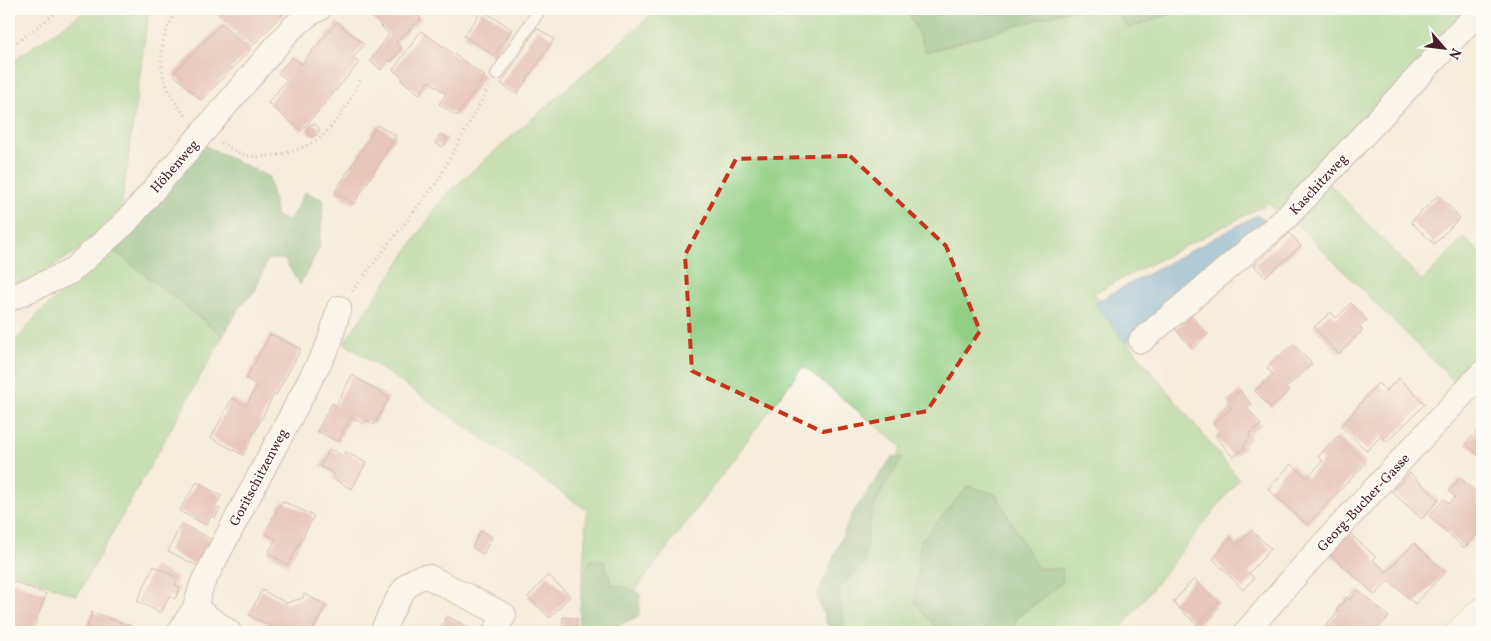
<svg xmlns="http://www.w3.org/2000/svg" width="1491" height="641" font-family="Vollkorn,serif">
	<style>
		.green { fill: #92ce83; stroke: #6e7657 }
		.forest { fill: #75b171; stroke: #60684e }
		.water { fill: #5ca1d1; stroke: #53607e }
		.building { fill: #d7978f }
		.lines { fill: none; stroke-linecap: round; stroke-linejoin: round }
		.service-casing { stroke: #a08683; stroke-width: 14 }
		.minor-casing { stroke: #a08683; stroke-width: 26 }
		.tertiary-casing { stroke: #a08683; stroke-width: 29 }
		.path { stroke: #a08683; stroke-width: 3; stroke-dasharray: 1 4; stroke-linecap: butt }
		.service { stroke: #fff; stroke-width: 12 }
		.minor { stroke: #fff; stroke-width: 24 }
		.tertiary { stroke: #fff; stroke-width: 28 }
		.marked { fill: none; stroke: #c8321e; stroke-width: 4; stroke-dasharray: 10 6; stroke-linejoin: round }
		.labels { text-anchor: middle; stroke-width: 4; stroke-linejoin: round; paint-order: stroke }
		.street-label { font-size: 14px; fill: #4a1f2b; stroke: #fdfcf7 }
	</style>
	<rect width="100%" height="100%" fill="#fdfcf7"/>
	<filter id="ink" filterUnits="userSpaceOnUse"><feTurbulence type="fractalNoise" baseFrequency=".02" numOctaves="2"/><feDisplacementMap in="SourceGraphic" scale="10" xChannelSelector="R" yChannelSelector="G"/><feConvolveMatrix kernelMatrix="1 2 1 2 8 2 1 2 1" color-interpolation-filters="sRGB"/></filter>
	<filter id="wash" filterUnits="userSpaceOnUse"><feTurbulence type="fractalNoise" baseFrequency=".0096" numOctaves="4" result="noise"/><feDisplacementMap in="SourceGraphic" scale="20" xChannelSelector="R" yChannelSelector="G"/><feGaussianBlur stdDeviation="1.12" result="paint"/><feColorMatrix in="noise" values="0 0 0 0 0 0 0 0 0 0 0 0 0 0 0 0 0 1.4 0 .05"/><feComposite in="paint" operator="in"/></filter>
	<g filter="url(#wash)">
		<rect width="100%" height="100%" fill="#f6eddb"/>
		<path class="green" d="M88 9H149L121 210 77 251 40 275 9 287V63Z
			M658 9H907L927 52 1073 9H1112L1129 28 1185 9H1470L1278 213 1269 203 1094 293 1138 355 1239 479 1118 632H1013L1017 618 1063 582 1037 568 996 494 915 602 939 632H842L835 593 902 447 803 366 620 611 582 582 587 510 344 343 446 194Z
			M1327 181 1422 281 1464 237 1482 255V360L1458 385 1293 221Z
			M112 249 223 336 77 596 9 570V349L39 313Z"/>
		<path class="forest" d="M907 9H1073L926 52Z
			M1112 9H1185L1129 28Z
			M204 145 269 177 277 217 289 221 305 192 324 200 319 248 300 285 284 259H268L255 291 239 308 223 336 112 249Z
			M893 456 903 458C874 500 868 512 865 563L839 589 845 632H830L817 596 852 514Z
			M968 486 996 494 1037 568 1062 569 1063 582 1017 617 1013 632H939L915 602 920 542Z
			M590 560 604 561 611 583 640 593 639 616 613 628 612 632H578L582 582Z"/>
		<path class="water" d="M1257 215 1265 219 1126 343 1094 303Z"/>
		<g id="blocks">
			<path class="building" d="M222 9H288L251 47 217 13Z
				M364 9H412L421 19 396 42 401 48 391 62 388 60 381 70 370 61 389 34Z
				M482 10 512 29 494 56 464 36Z
				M337 22 364 44 353 58 359 63 301 131 268 103 287 80 278 73 292 57 301 64Z
				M222 23 250 50 201 100 173 74Z
				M537 28 554 39 517 94 501 84Z
				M421 31 485 76 457 116 439 104 446 94 429 81 420 94 401 80 403 78 393 70Z
				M307 130a6 6 0 1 1 12 0a6 6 0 1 1-12 0Z
				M377 125 396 136 354 204 335 192Z
				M440 134 448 139 443 147 435 143Z
				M1438 195 1460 218 1434 244 1411 222Z
				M1290 233 1301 246 1265 277 1254 265Z
				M1351 303 1367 320 1360 327 1363 330 1339 354 1314 327 1331 312 1336 318Z
				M1190 315 1208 334 1193 349 1175 329Z
				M270 334 301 349 276 395 274 394 243 455 211 438 232 398 246 406 257 385 246 379Z
				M1293 344 1312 364 1286 388 1289 391 1271 408 1255 391 1273 374 1267 368Z
				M352 375 389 398 374 425 366 420 364 424 351 417 338 442 317 431 332 403 336 406Z
				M1399 378 1425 404 1387 442 1381 436 1367 451 1341 426 1378 383 1386 391Z
				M1240 391 1252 405 1248 409 1261 425 1249 434 1251 438 1243 445 1245 448 1233 457 1215 436 1220 433 1213 424 1232 408 1227 402Z
				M1482 426V459L1466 443Z
				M1338 436 1366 463 1307 525 1268 489 1291 464 1307 478 1323 461 1318 457Z
				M330 449 343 456 346 452 366 463 352 489 332 478 334 474 320 466Z
				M1410 473 1439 500 1422 519 1392 492Z
				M1460 478 1482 497V529L1464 548 1429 516 1444 499 1449 504 1455 497 1449 491Z
				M197 482 221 496 215 507 220 509 215 518 211 516 206 525 179 511Z
				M282 501 314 516 288 565 268 553 276 539 265 533Z
				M181 524 215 541 201 568 168 551Z
				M1251 530 1271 549 1249 573 1254 578 1243 590 1213 559 1231 538 1237 545Z
				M480 531 492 537 483 554 472 548Z
				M1348 532 1376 557 1373 560 1387 572 1414 543 1445 572 1415 604 1389 580 1375 595 1329 553Z
				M154 566 178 578 175 585 180 588 175 599 169 596 161 613 137 601Z
				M548 575 570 596 550 618 528 597Z
				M1194 579 1219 602 1197 625 1173 602Z
				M9 580 46 594 32 632H21L9 628Z
				M262 590 286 603 303 598 304 594 326 605 312 632H292L287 630 282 632 249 615Z
				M1358 590 1389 617 1375 632H1321L1338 612 1336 610 1347 597 1350 600Z
				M92 612 131 626 129 632H85Z
				M447 616 475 631V632H439Z
				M563 617 577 618 576 632H562Z"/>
		</g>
	</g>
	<g filter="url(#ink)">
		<use href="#blocks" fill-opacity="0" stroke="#a08683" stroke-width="1"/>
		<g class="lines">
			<g class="service-casing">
				<path id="service" d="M497 74 540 9"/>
			</g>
			<g class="minor-casing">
				<path id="minor" d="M9 299 70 272 126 222 291 29 309 14 319 9
					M1141 341 1284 220 1472 19 1482 16
					M179 632 195 608
					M229 632 195 608 202 584 329 344 339 308
					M382 632C392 613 403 574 429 577L504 615 495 632
					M1246 632 1319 549 1482 373"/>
			</g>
			<g class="tertiary-casing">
				<path id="tertiary" d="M1460 632 1482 611"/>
			</g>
			<path class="path" d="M178 9C152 48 157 83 187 117
				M9 48 61 9
				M221 143C229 147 237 153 245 155 266 161 306 150 322 136 339 121 351 99 361 79
				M352 291 437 182 489 87"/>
			<use href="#service" class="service"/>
			<use href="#minor" class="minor"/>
			<use href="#tertiary" class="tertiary"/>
		</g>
	</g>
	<path d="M0 0H1491V641H0ZM850 156 946 246 980 331 927 411 823 432 692 371 685 255 736 159Z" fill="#f6eddb" fill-opacity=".55" fill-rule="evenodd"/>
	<path class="marked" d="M850 156 946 246 980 331 927 411 823 432 692 371 685 255 736 159Z"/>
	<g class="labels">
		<g class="street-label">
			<text transform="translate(174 166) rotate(-49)" y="5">Höhenweg</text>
			<text transform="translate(1318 184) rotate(-47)" y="5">Kaschitzweg</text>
			<text transform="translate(258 477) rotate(-62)" y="5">Goritschitzenweg</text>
			<text transform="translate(1363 502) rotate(-47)" y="5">Georg-Bucher-Gasse</text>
		</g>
	</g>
	<rect width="1491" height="641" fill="none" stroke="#fdfcf7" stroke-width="30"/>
	<g transform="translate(1444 48) rotate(118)" stroke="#fdfcf7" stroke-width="4" paint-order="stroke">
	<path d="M0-4L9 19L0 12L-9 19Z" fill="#4a1f2b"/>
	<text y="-8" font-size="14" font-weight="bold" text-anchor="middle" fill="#4a1f2b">N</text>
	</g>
</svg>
